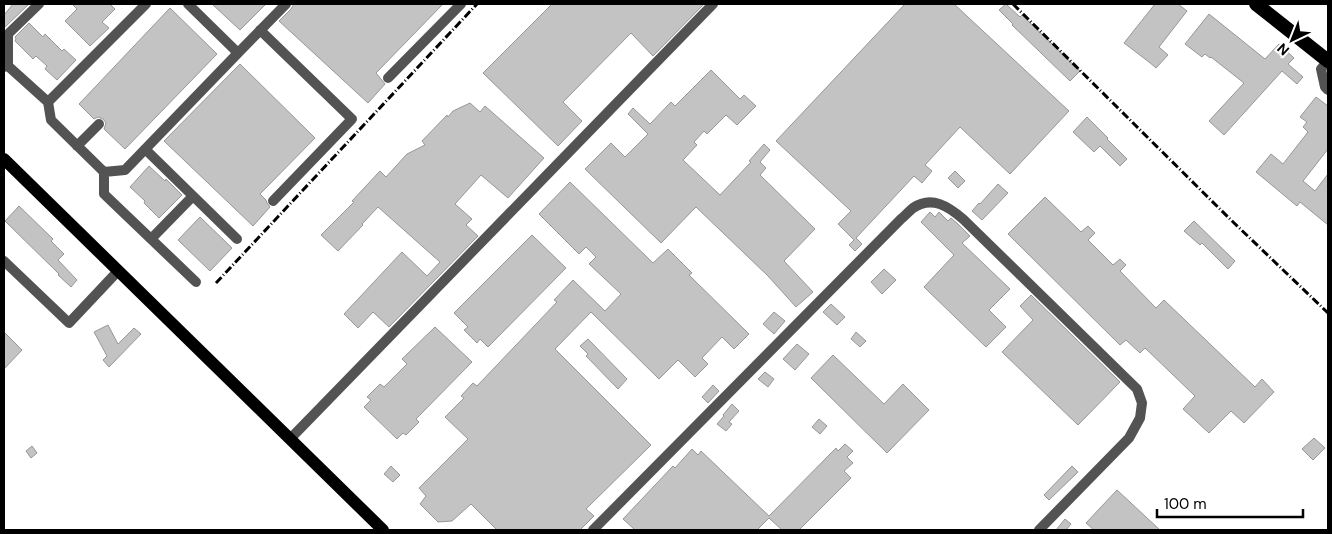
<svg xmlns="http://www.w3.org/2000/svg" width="1332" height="534" font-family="'DM Sans',sans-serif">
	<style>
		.building { fill: #c3c3c3; stroke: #979797 }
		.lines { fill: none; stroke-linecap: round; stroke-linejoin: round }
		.minor { stroke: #535353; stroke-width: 10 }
		.major { stroke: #000; stroke-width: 12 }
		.highway { stroke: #000; stroke-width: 14 }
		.rail { stroke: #000; stroke-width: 3; stroke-dasharray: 8 2.5 1 2.5; stroke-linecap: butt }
	</style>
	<rect width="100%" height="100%" fill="#fff"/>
	<path class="building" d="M13 4H29L4 28V15Z
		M72 4H110L115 9 102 22 109 28 90 46 65 21 77 9Z
		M212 4H266L240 30Z
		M294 4H443L376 73 385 84 368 103 279 21 291 9Z
		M552 4H704L653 56 631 33 563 102 582 121 558 146 483 73Z
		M905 4H954L1069 111 1010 174 960 127 925 165 932 171 922 183 914 176 856 238 862 244 855 251 849 245 854 240 838 224 851 211 776 141Z
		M1006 4 1020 17 1022 15 1080 71 1070 81 1012 25 1013 24 999 10Z
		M1155 4H1178L1187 11 1159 47 1168 55 1156 68 1149 62 1124 43Z
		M170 8 217 54 125 149 104 129 106 123 103 119 98 117 94 119 79 104Z
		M1209 14 1265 59 1279 44 1294 58 1288 64 1303 77 1297 84 1282 71 1224 135 1209 121 1244 83 1211 57 1210 58 1205 54 1202 57 1185 44Z
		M29 23 43 37 45 34 62 51 64 49 76 60 57 80 45 69 47 66 36 56 33 59 15 41 16 39 15 37Z
		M240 64 315 138 260 194 266 200 267 203 270 207 253 226 164 141Z
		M711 70 740 99 744 95 756 106 737 125 726 115 707 134 704 131 694 142 697 145 683 160 720 195 751 162 749 161 764 144 770 150 760 162 766 168 760 175 815 229 784 261 813 292 796 307 768 276 696 207 661 243 585 169 611 143 625 157 648 134 628 114 633 108 650 124 671 102 675 106Z
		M1316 97 1328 106V149L1303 181 1315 191 1328 174V225L1300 202 1297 206 1256 172 1271 154 1283 164 1308 132 1303 127 1307 122 1300 117Z
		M470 103 480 112 485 106 544 158 508 198 481 175 455 204 472 219 466 225 478 236 389 327 373 312 358 328 344 314 402 252 427 276 440 262 378 207 362 224 363 225 338 251 321 235 354 202 352 201 380 171 386 177 407 154 425 145 422 141 447 115 448 117 453 111Z
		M1087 117 1108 138 1107 139 1127 159 1120 166 1100 146 1094 152 1073 132Z
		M149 166 165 181 166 179 182 195 159 218 144 203 145 201 130 187Z
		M955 171 965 181 958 188 948 178Z
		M570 182 653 263 668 249 692 273 689 275 749 334 734 349 722 337 702 358 708 364 695 377 678 360 659 379 591 312 555 349 651 445 586 509 594 516 580 530H497L471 504 452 521 438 522 420 504 426 496 419 488 468 439 445 417 464 398 461 396 473 383 477 386 557 302 554 300 573 280 605 311 621 294 589 264 596 257 586 247 579 254 539 214Z
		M998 184 1008 193 982 220 972 211 979 203 980 204Z
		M1045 197 1081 232 1088 226 1095 233 1088 240 1113 265 1120 259 1126 265 1120 271 1156 308 1164 300 1255 387 1262 379 1274 392 1244 423 1231 411 1209 433 1183 409 1195 396 1145 348 1140 353 1126 340 1120 345 1008 234Z
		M19 206 53 239 51 241 64 254 58 260 77 280 71 287 58 275 59 274 5 221Z
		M930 212 935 217 939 212 948 221 951 218 958 224 970 236 962 243 1010 289 989 310 1006 327 986 347 924 287 954 255 921 222Z
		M200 217 232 248 210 271 178 240Z
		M1194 221 1235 261 1228 269 1202 243 1200 245 1184 231Z
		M532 235 566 268 488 347 480 339 477 343 464 330 468 327 454 313Z
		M884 269 896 280 882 294 871 282Z
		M1031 295 1120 382 1078 425 1002 352 1033 320 1020 306Z
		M831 304 845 317 837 325 823 312Z
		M774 312 785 321 774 334 763 324Z
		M108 325 118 344 134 328 141 334 109 367 103 360 107 356 94 332Z
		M435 327 472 362 416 419 419 422 406 435 403 433 397 439 364 407 371 400 367 397 380 384 384 387 407 364 402 359Z
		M4 332 22 350 4 369Z
		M856 332 866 341 860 347 851 339Z
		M588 339 627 379 618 389 586 356 588 354 580 346Z
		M797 344 809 354 795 370 783 359Z
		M833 355 884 404 903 384 929 410 887 453 811 378Z
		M765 372 774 379 768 387 758 379Z
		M713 385 719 391 708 403 702 397Z
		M732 404 739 411 729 422 732 424 726 431 717 424 724 416 723 415Z
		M819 419 827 426 820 434 812 427Z
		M1314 438 1325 448 1313 460 1302 449Z
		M845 444 853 451 847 457 853 463 844 471 851 478 799 530H782L769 518 757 530H635L623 519 673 466 675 468 692 449 698 455 701 451 769 516 836 448 838 451Z
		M32 446 37 453 31 458 26 451Z
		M391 466 400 475 393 482 384 474Z
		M1072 466 1078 472 1049 500 1044 495Z
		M1117 490 1160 530H1094L1086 523Z
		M1065 519 1071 524 1066 530H1056Z"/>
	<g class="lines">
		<path class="minor" d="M188 4 238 53 286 4
			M260 30 352 119 273 201
			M1328 61 1321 69 1325 87 1328 90
			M8 66V34L39 4
			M4 67 8 66 48 102 146 4
			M388 78 461 4
			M48 102 51 120 104 172 125 170 238 53
			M77 146 99 124
			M145 149 237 239
			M104 172V194L196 282
			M151 239 193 196
			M4 261 69 323 118 271
			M290 439 713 4
			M593 530 901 219C905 216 909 211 913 208 932 195 949 207 963 219L1137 389 1142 403 1140 418 1129 438 1039 530"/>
		<path class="major" d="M4 159 383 530"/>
		<path class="highway" d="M1256 4 1328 61"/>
		<path class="rail" d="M1013 4 1231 220 1328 313
			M216 283 477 4"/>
	</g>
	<rect width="1332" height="534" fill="none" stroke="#000000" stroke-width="10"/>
	<g transform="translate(1292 40) rotate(223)" stroke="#ffffff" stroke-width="4" paint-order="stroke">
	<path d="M0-4L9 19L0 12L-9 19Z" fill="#000000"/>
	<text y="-8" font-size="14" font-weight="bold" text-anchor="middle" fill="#000000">N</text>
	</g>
	<path d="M1157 509v8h146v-8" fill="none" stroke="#000000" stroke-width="2.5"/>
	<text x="1164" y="509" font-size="15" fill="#000000" stroke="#ffffff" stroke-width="4" paint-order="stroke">100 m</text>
</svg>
